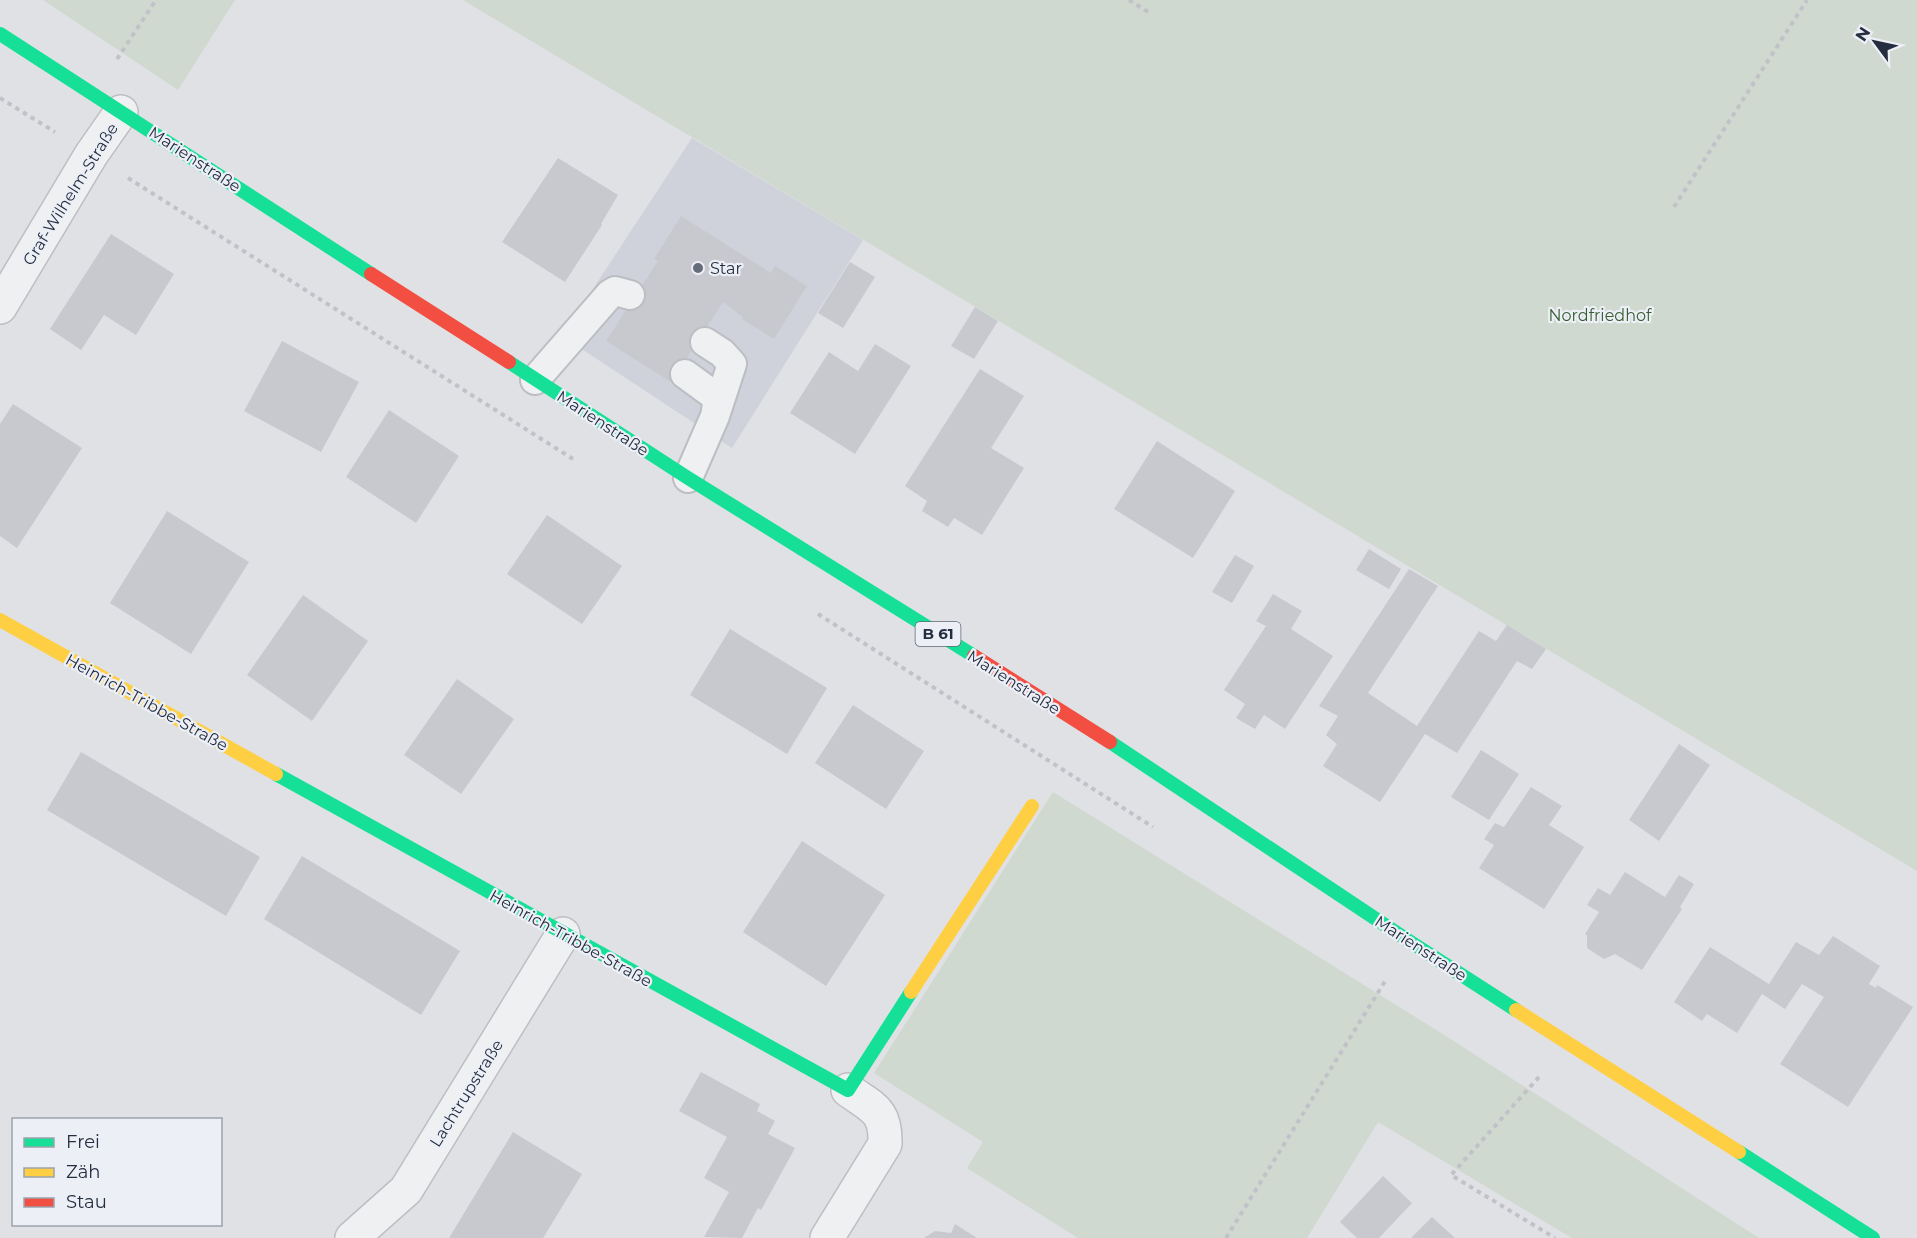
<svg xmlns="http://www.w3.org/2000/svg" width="1917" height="1238" font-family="Montserrat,sans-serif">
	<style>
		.built { fill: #cfd2db }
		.green { fill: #cfd9cf }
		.building { fill: #c7c9ce }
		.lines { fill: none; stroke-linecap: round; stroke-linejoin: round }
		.lane-casing { stroke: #bdbec3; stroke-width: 32 }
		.street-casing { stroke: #bdbec3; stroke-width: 36 }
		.path { stroke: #c1c2c7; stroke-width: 4; stroke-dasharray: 4.5 4.5; stroke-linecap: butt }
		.lane { stroke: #eff0f2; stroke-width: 28 }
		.street { stroke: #eff0f2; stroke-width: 33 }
		.fast { stroke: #16e098; stroke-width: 14 }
		.slow { stroke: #ffcf43; stroke-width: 14 }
		.jam { stroke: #f24e42; stroke-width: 14 }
		.poi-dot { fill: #666c7a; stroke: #ecf0f6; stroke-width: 2 }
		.labels { text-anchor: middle; stroke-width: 4.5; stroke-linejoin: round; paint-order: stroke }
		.shield { fill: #ecf0f6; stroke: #616877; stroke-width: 1.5 }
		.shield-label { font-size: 15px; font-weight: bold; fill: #252d40 }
		.street-label { font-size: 16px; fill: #252d40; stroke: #ecf0f6 }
		.poi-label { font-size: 16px; fill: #252d40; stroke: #ecf0f6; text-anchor: start }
		.park-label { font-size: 16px; fill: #365e31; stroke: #ecf0f6 }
	</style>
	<rect width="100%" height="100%" fill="#e0e1e5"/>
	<path class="built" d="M692 138 863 240 732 448 562 336Z"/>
	<path class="green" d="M43 0H235L178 90Z
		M463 0H1917V871Z
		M1053 792 1446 1036 1759 1238H1572L1378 1122 1307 1238H1078L967 1168 983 1142 874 1073Z"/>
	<path class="building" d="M558 158 618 195 601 224 602 225 565 282 502 242Z
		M681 216 771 273 775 266 807 286 774 339 742 319 743 317 723 302 671 382 606 341 658 261 654 259Z
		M111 234 174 274 136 335 104 315 81 350 50 329Z
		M850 262 875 277 843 328 818 313Z
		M975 307 998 321 974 359 951 346Z
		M282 341 359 382 321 452 244 411Z
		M875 344 911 366 855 454 790 413 829 352 858 371Z
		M980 369 1024 396 991 448 1024 468 982 535 954 518 948 527 922 511 927 501 905 486Z
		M13 404 82 448 17 548 0 536V424Z
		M389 410 459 456 416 523 346 477Z
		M1157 441 1235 491 1193 558 1114 509Z
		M167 511 249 562 191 654 110 603Z
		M547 515 622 566 582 624 507 574Z
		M1369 549 1401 569 1389 589 1356 570Z
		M1235 555 1254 566 1232 603 1212 592Z
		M1409 569 1438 586 1368 693 1417 726 1479 631 1496 641 1507 625 1546 649 1532 669 1517 661 1457 753 1425 734 1380 802 1323 766 1337 744 1326 735 1338 716 1319 706Z
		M1273 594 1302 611 1291 629 1333 656 1285 729 1264 715 1255 729 1236 718 1245 704 1224 690 1266 626 1256 621Z
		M303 595 368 641 312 721 247 675Z
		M730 629 827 688 787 754 690 695Z
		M457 679 514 719 461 794 404 755Z
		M853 705 924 751 886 809 815 763Z
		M1679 744 1710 765 1659 841 1629 820Z
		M1481 750 1519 774 1489 820 1451 797Z
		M81 752 260 857 226 916 47 810Z
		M1531 787 1562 806 1549 825 1584 847 1544 909 1479 868 1494 845 1484 839 1495 823 1504 827Z
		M802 841 885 895 826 986 743 932Z
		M302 856 460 951 421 1015 264 919Z
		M1625 872 1665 897 1679 875 1694 884 1680 907 1682 909 1642 970 1615 954 1604 959 1587 948V936L1585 934 1599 912 1587 905 1598 888 1610 895Z
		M1833 936 1880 966 1869 984 1876 988 1877 985 1913 1007 1848 1107 1780 1064 1824 997 1802 984 1785 1009 1762 994 1737 1033 1707 1014 1702 1021 1674 1002 1710 947 1769 984 1796 942 1819 955Z
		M701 1072 760 1104 757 1111 775 1121 768 1134 795 1148 761 1210 758 1208 742 1238 704 1237 729 1192 704 1178 727 1137 679 1111Z
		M513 1132 582 1174 545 1235 543 1238H449Z
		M1383 1176 1412 1203 1379 1238H1357L1340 1222Z
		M1432 1217 1455 1238H1411Z
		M955 1224 977 1238H924L935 1231 951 1233Z"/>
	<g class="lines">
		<g class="lane-casing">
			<path id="lane" d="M685 374 715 396 717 404 715 416
				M535 380 610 294 615 291 630 295
				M688 478 715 416 732 364 722 353 705 342"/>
		</g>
		<g class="street-casing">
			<path id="street" d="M0 307 91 155 121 112
				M352 1238 406 1190 563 934
				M827 1238 885 1144C886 1110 873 1108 848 1090"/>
		</g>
		<path class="path" d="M1129 0 1148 12
			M117 59 156 0
			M0 98 55 132
			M128 178 573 459
			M1674 207 1807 0
			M818 614 1153 827
			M1539 1077 1451 1175 1555 1238
			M1226 1238 1387 978"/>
		<use href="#lane" class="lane"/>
		<use href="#street" class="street"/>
		<path class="fast" d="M0 34 371 274
			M509 362 688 478 974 656
			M1110 742 1409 941 1516 1010
			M276 774 848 1090 911 992
			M1739 1152 1873 1238"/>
		<path class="slow" d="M0 620 276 774
			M911 992 1032 806
			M1516 1010 1739 1152"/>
		<path class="jam" d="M371 274 509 362
			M974 656 1110 742"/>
	</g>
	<circle class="poi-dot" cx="698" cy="268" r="6"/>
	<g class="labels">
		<rect class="shield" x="915.5" y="622" width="45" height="24" rx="4.5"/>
		<g class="shield-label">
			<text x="938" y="639">B 61</text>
		</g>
		<g class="street-label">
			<text transform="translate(195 159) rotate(33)" y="6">Marienstraße</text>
			<text transform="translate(70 194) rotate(-58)" y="6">Graf-Wilhelm-Straße</text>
			<text transform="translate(603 423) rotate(33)" y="6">Marienstraße</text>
			<text transform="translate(1014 682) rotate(32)" y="6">Marienstraße</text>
			<text transform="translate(147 702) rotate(29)" y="6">Heinrich-Tribbe-Straße</text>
			<text transform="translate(571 938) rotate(29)" y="6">Heinrich-Tribbe-Straße</text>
			<text transform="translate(1421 948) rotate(33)" y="6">Marienstraße</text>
			<text transform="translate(466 1093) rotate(-58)" y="6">Lachtrupstraße</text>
		</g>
		<g class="poi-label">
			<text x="710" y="274">Star</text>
		</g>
		<g class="park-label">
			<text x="1600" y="321">Nordfriedhof</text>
		</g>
	</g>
	<rect x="12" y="1118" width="210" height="108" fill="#ecf0f6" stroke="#9ca2ad" stroke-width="1.5"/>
	<rect x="24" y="1138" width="30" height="9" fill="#16e098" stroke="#9ca2ad" stroke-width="1.5"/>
	<text x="66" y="1148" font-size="18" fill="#252d40">Frei</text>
	<rect x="24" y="1168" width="30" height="9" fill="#ffcf43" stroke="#9ca2ad" stroke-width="1.5"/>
	<text x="66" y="1178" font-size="18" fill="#252d40">Zäh</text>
	<rect x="24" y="1198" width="30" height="9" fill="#f24e42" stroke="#9ca2ad" stroke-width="1.5"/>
	<text x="66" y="1208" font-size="18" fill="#252d40">Stau</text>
	<g transform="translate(1875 42) rotate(303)" stroke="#ecf0f6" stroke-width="4.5" paint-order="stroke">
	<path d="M0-4.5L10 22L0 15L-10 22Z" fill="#252d40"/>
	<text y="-9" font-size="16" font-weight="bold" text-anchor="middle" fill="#252d40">N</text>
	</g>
</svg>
